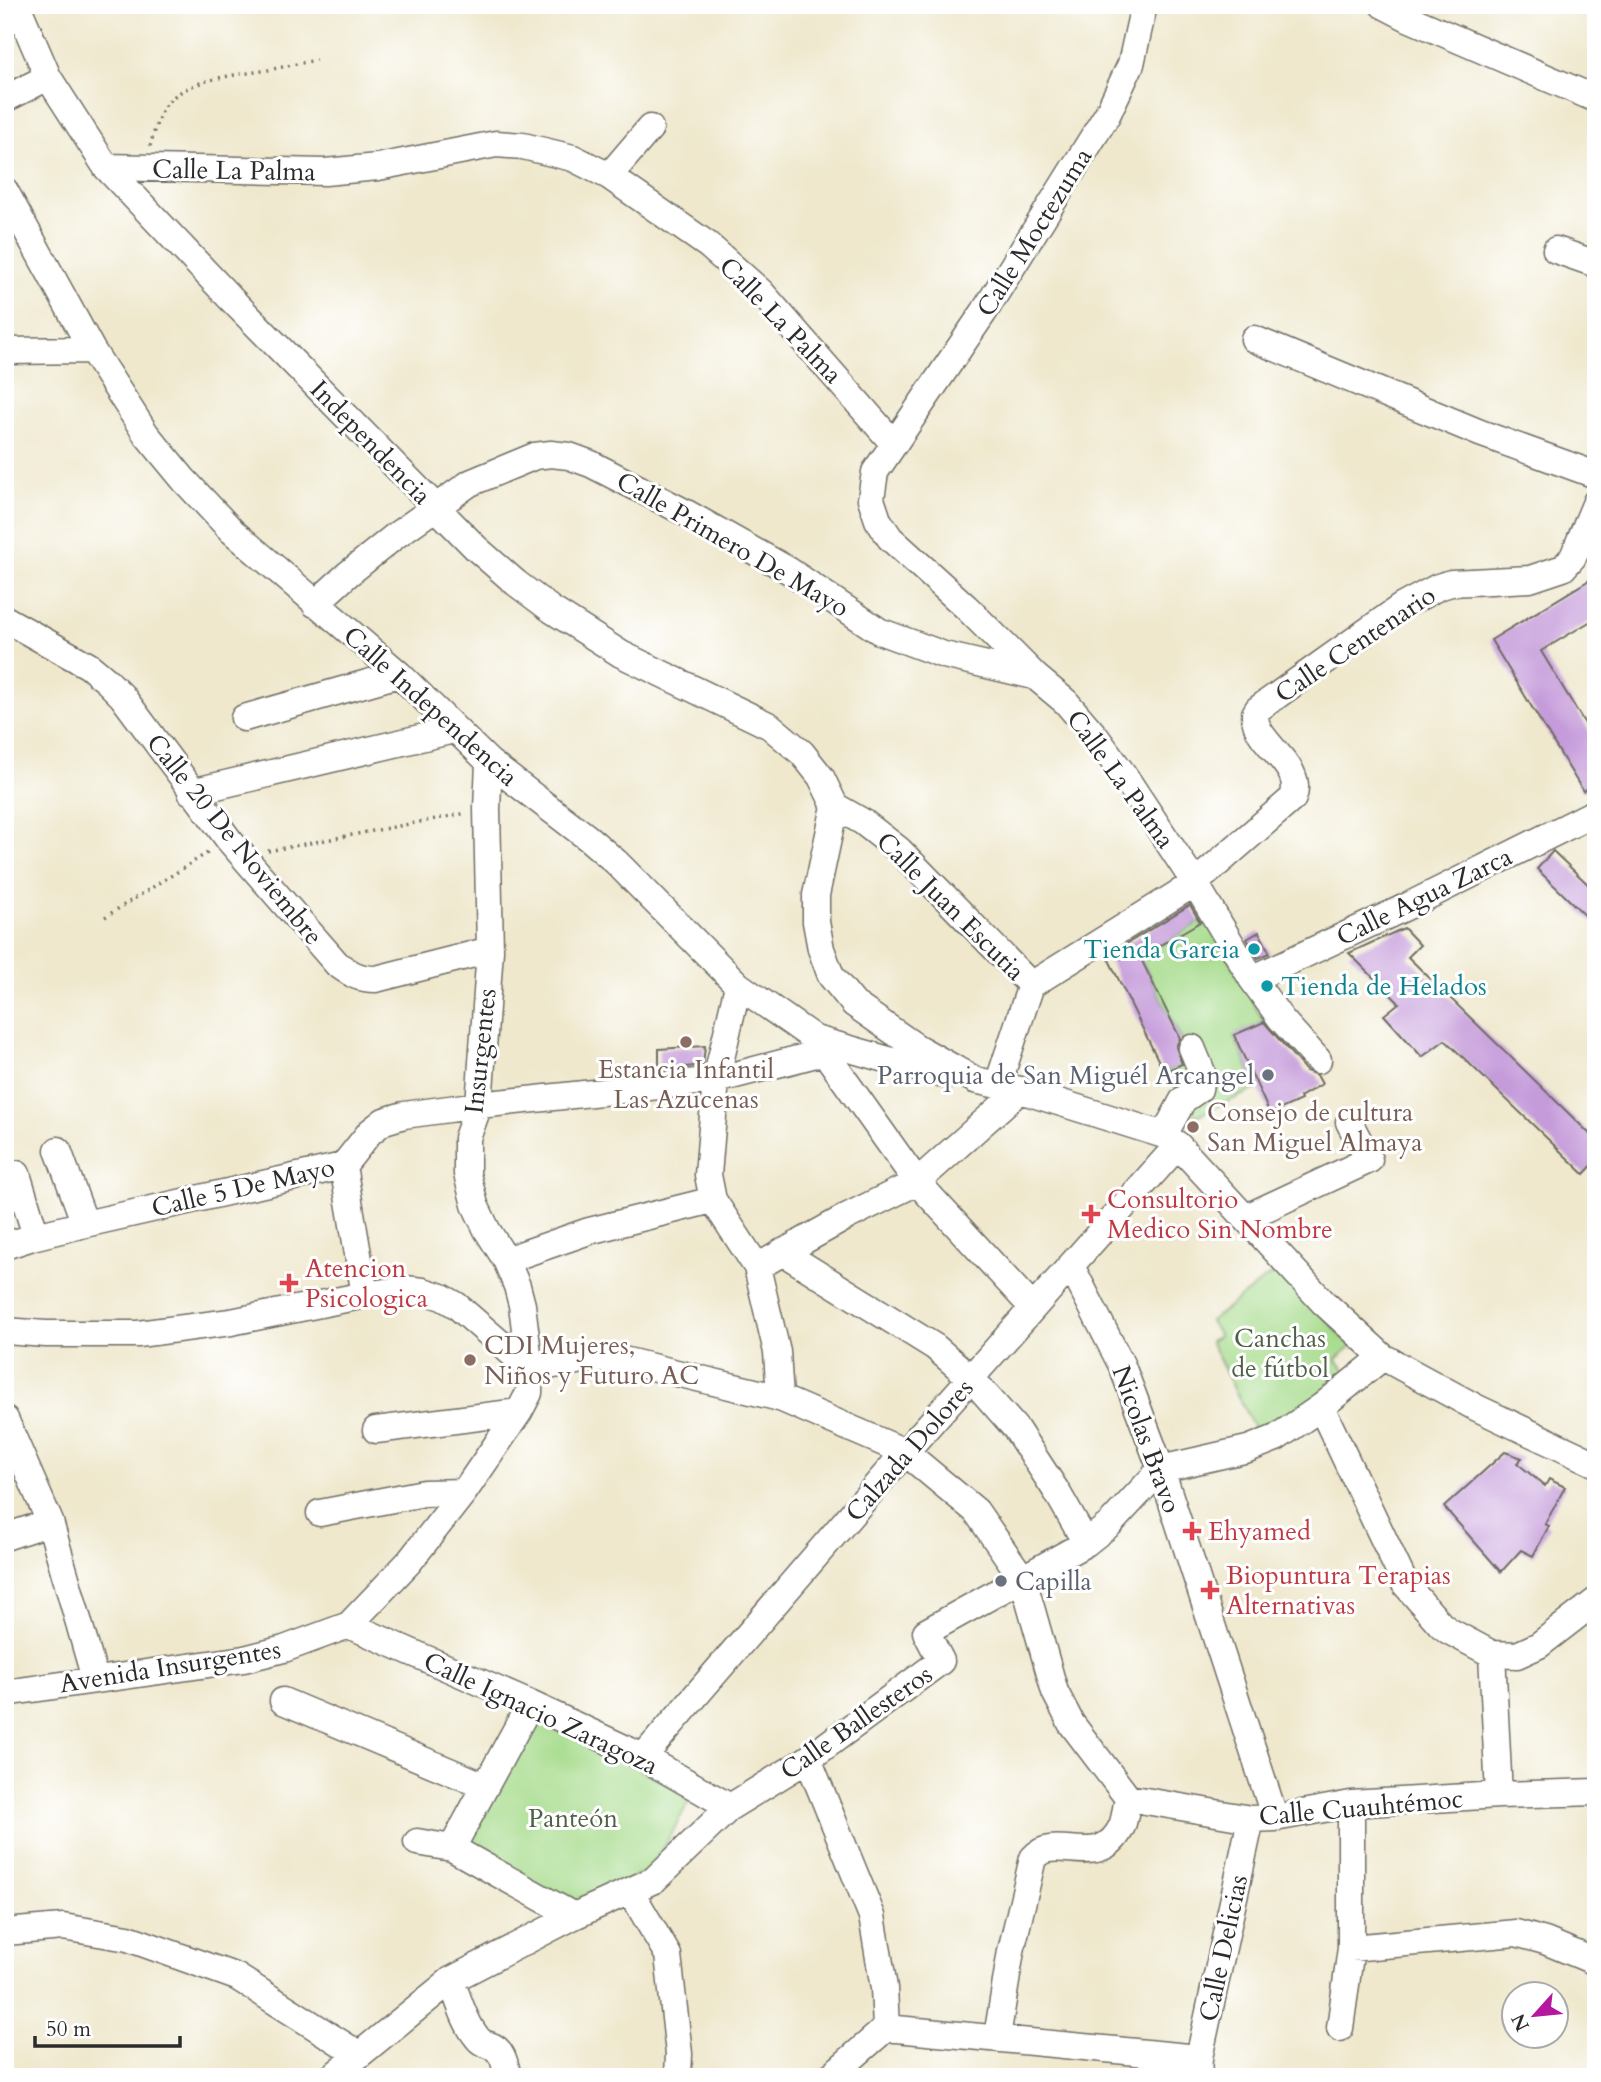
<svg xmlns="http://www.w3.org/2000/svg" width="1601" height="2082" font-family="Cardo,serif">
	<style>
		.green { fill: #a6db8b; stroke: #68835b; stroke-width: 2 }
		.building { fill: #c59bda }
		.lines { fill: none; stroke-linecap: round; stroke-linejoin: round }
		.minor-casing { stroke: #706d64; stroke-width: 29 }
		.path { stroke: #706d64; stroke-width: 3.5; stroke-dasharray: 2 5; stroke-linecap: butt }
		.minor { stroke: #fff; stroke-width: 26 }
		.culture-dot { fill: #0f9aa8; stroke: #fff; stroke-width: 2.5 }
		.education-dot { fill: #8d6e63; stroke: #fff; stroke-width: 2.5 }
		.worship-dot { fill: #6b7280; stroke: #fff; stroke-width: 2.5 }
		.health-dot { fill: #e0444e; stroke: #fff; stroke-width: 2.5 }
		.labels { text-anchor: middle; stroke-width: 6; stroke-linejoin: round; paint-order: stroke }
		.street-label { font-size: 26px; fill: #2b2b2b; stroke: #fff }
		.culture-label { font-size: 26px; fill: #0d838f; stroke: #fff; text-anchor: end }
		.education-label { font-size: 26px; fill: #785e54; stroke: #fff; text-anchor: start }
		.worship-label { font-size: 26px; fill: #5b616d; stroke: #fff; text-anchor: end }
		.health-label { font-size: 26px; fill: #be3a42; stroke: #fff; text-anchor: start }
		.park-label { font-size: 26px; fill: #506048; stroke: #fff }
	</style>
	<rect width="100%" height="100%" fill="#fff"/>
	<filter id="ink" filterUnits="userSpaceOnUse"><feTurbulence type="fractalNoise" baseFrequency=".0143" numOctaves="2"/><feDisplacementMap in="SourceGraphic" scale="14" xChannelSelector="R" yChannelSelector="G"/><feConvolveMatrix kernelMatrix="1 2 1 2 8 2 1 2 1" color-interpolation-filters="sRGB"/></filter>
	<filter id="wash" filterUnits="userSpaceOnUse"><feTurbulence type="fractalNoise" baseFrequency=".00686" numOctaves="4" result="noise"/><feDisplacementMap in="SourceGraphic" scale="28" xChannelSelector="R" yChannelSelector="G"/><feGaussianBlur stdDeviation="1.57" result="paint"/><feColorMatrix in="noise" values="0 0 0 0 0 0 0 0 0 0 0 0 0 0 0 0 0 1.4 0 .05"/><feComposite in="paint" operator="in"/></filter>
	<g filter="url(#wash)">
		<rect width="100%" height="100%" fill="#efe8cd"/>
		<path class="green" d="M1207 918 1264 1022 1234 1036 1258 1088 1196 1116 1173 1084 1167 1071 1191 1059 1140 957Z
			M1278 1269 1352 1346 1336 1359 1349 1375 1258 1436 1210 1341 1219 1336 1210 1321Z
			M534 1714 692 1796 652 1869 577 1905 464 1846Z"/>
		<g id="blocks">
			<path class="building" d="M1596 576V618L1541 651 1596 742V783L1583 791 1491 640Z
				M1553 851 1596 892V926L1537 869Z
				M1190 905 1200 922 1140 957 1180 1038 1176 1047 1182 1064 1164 1072 1107 956Z
				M1404 928 1420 945 1408 957 1596 1140V1161L1584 1174 1445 1040 1422 1057 1384 1015 1399 1003 1349 953Z
				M1259 932 1270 953 1258 958 1247 939Z
				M1264 1022 1306 1071 1317 1075 1322 1084 1300 1097 1301 1100 1270 1114 1234 1035Z
				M705 1046 703 1065 659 1070V1049Z
				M1505 1452 1522 1458 1517 1463 1545 1486 1549 1479 1565 1487 1545 1524 1549 1526 1533 1556 1521 1550 1501 1572 1444 1507Z"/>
		</g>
	</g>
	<g filter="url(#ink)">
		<use href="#blocks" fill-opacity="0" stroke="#706d64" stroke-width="2"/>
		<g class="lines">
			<g class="minor-casing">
				<path id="minor" d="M17 5 48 77 106 167 231 299 476 548 516 583 552 610 621 654 770 726 802 753 821 777 835 806 816 895V922L821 949 831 976 854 1004 916 1047 975 1080 1020 1090 1164 1135 1178 1145 1323 1302 1383 1357 1475 1407 1596 1464
					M1144 5 1131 64 1107 115 984 312 875 472 871 499 878 520 890 538 966 607 1036 677 1066 702 1096 737 1123 774 1195 883 1252 979 1281 1019 1318 1060
					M1383 5 1408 18 1596 99
					M5 99 48 77
					M106 167 325 172 378 167 496 144 523 146 573 158 609 176 708 245 761 292 894 444
					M609 176 650 128
					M5 191 92 350 146 434 184 480 232 531 399 674 489 762 588 838 616 862 738 985 815 1039 920 1069 949 1075
					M1556 250 1596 264
					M1254 339 1480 433 1596 475
					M5 351 92 350
					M315 604 348 574 395 536 470 483 535 456 551 454 569 456 591 464 688 514 788 570 879 631 944 655 1034 676
					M5 619 89 666 107 681 122 696 229 840 337 964C351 974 358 979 376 979L490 950
					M244 718 399 674
					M191 792 454 730
					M835 806 863 822 899 850 1031 985
					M1252 979 1410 905 1596 812
					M738 985 716 1080 708 1175 713 1200 757 1267
					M816 1040 917 1182 1032 1307
					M998 1084 1031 985 1195 883 1293 798C1306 764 1253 744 1255 714L1258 709 1401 607 1438 587 1451 583 1530 579 1563 568 1573 557 1596 502
					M1164 1135 1183 1100 1199 1089 1202 1072 1192 1048
					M58 1150 85 1224
					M343 1166 365 1295
					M17 1174 36 1236
					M1245 1218 1369 1160 1349 1122
					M5 1246 36 1236 85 1224 343 1166 370 1132 384 1121 404 1115 479 1105 716 1080 824 1052
					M782 1252 935 1347 972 1379 1016 1429 1057 1492 1086 1543
					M506 1260 589 1231 713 1200
					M1071 1266 1122 1366 1161 1469 1275 1818
					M5 1331 46 1334H138L231 1322 365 1295 405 1289 423 1291 442 1297 456 1305 530 1369
					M530 1369 584 1360 619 1359 780 1398 905 1452 976 1511 1023 1579 1055 1692 1071 1723 1128 1798
					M780 1398 777 1352 757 1267 848 1216 917 1182 1020 1090
					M1321 1407 1405 1584 1441 1625 1449 1631 1492 1654 1517 1655 1539 1645 1596 1601
					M5 1419 50 1522 95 1679
					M376 1430 519 1412
					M320 1513 424 1493 464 1492
					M5 1537 50 1522
					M349 1625 530 1704 643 1757 730 1807
					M1492 1654 1499 1795
					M5 1693 244 1659 284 1649 349 1625 409 1562 464 1492 519 1412 529 1393 530 1369 522 1305 517 1286 506 1260 487 1230 475 1205 467 1174V1138L479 1105 490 950 487 809 489 762
					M283 1701 485 1786
					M643 1757 905 1452 1178 1145
					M808 1759 872 1916 884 1988 886 2028
					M1128 1798 1251 1819 1275 1818 1351 1804 1499 1795 1596 1792
					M417 1842 452 1848 574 1916
					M452 1848 530 1704
					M631 1892 668 1955 679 2054 678 2077
					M5 1932 63 1927 128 1938 237 1977 358 2054
					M1351 1948 1516 1933 1545 1941 1596 1962
					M451 1980C458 1998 464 2021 476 2036 480 2042 483 2043 489 2045 503 2049 505 2064 508 2077
					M886 2028 1199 2058
					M1340 2028 1351 1948V1804
					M997 2037 1011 1951 1033 1858C1056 1832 1100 1873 1122 1826 1125 1818 1126 1807 1128 1798
					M332 2077 451 1980 574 1916 654 1880 730 1807 808 1759 941 1661 926 1632 1086 1543 1110 1524 1161 1469 1248 1449 1276 1438 1321 1407 1383 1357
					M830 2077 886 2028
					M1198 2077 1199 2058 1251 1819"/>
			</g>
			<path class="path" d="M150 146C155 131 158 112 169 101 191 78 238 75 268 70 284 67 300 63 316 60
				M268 851 467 813
				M105 917 209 852"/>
			<use href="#minor" class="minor"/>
		</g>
	</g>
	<g class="culture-dot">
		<circle cx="1254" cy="949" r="7"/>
		<circle cx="1267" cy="986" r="7"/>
	</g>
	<g class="education-dot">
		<circle cx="686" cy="1042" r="7"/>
		<circle cx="1193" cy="1127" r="7"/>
		<circle cx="470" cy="1360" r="7"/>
	</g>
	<g class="worship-dot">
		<circle cx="1268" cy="1075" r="7"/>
		<circle cx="1001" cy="1581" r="7"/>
	</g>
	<g class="health-dot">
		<path d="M1087.5 1203.5h7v7h7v7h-7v7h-7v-7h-7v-7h7z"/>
		<path d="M285.5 1272.5h7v7h7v7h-7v7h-7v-7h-7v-7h7z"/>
		<path d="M1188.5 1520.5h7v7h7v7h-7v7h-7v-7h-7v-7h7z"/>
		<path d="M1206.5 1579.5h7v7h7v7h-7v7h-7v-7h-7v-7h7z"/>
	</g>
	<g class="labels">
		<g class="street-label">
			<text transform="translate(234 170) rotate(1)" y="9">Calle La Palma</text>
			<text transform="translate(1034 232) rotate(-58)" y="9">Calle Moctezuma</text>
			<text transform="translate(781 320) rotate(46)" y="9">Calle La Palma</text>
			<text transform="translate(371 442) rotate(46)" y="9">Independencia</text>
			<text transform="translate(733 544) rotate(30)" y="9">Calle Primero De Mayo</text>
			<text transform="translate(1355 644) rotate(-34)" y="9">Calle Centenario</text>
			<text transform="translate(431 706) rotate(42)" y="9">Calle Independencia</text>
			<text transform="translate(1121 779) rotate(54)" y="9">Calle La Palma</text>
			<text transform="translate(235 839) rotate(51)" y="9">Calle 20 De Noviembre</text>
			<text transform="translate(1424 896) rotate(-26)" y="9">Calle Agua Zarca</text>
			<text transform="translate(951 906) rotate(45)" y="9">Calle Juan Escutia</text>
			<text transform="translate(480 1051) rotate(-84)" y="9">Insurgentes</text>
			<text transform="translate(243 1187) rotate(-13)" y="9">Calle 5 De Mayo</text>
			<text transform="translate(1147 1439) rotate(70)" y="9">Nicolas Bravo</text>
			<text transform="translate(909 1450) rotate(-49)" y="9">Calzada Dolores</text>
			<text transform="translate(170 1666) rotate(-9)" y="9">Avenida Insurgentes</text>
			<text transform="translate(541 1713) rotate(25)" y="9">Calle Ignacio Zaragoza</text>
			<text transform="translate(856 1722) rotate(-35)" y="9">Calle Ballesteros</text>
			<text transform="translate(1361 1807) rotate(-5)" y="9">Calle Cuauhtémoc</text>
			<text transform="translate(1223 1948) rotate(-78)" y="9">Calle Delicias</text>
		</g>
		<g class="culture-label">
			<text x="1240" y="958">Tienda Garcia</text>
			<text x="1281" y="995" text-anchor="start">Tienda de Helados</text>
		</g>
		<g class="education-label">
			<text x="686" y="1078" text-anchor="middle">Estancia Infantil<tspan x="686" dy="30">Las Azucenas</tspan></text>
			<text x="1207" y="1121">Consejo de cultura<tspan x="1207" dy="30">San Miguel Almaya</tspan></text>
			<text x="484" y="1354">CDI Mujeres,<tspan x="484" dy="30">Niños y Futuro AC</tspan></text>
		</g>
		<g class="worship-label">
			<text x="1254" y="1084">Parroquia de San Miguél Arcangel</text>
			<text x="1015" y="1590" text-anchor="start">Capilla</text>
		</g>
		<g class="health-label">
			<text x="1107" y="1208">Consultorio<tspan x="1107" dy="30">Medico Sin Nombre</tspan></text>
			<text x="305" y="1277">Atencion<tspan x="305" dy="30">Psicologica</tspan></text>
			<text x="1208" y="1540">Ehyamed</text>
			<text x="1226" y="1584">Biopuntura Terapias<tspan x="1226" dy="30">Alternativas</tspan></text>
		</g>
		<g class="park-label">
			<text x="1280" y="1347">Canchas<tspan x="1280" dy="30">de fútbol</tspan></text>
			<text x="573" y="1827">Panteón</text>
		</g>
	</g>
	<rect width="1601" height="2082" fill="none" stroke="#fff" stroke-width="28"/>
	<g transform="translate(1535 2015) rotate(243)"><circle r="33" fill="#ffffff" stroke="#aaaaaa" stroke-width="2"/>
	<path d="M0-5L12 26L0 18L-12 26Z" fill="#b5179e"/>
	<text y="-10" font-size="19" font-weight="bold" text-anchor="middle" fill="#2b2b2b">N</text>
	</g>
	<path d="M35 2036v10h145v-10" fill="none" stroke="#2b2b2b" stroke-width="3.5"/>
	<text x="46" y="2036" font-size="21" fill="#2b2b2b" stroke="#ffffff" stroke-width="5" paint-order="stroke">50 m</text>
</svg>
